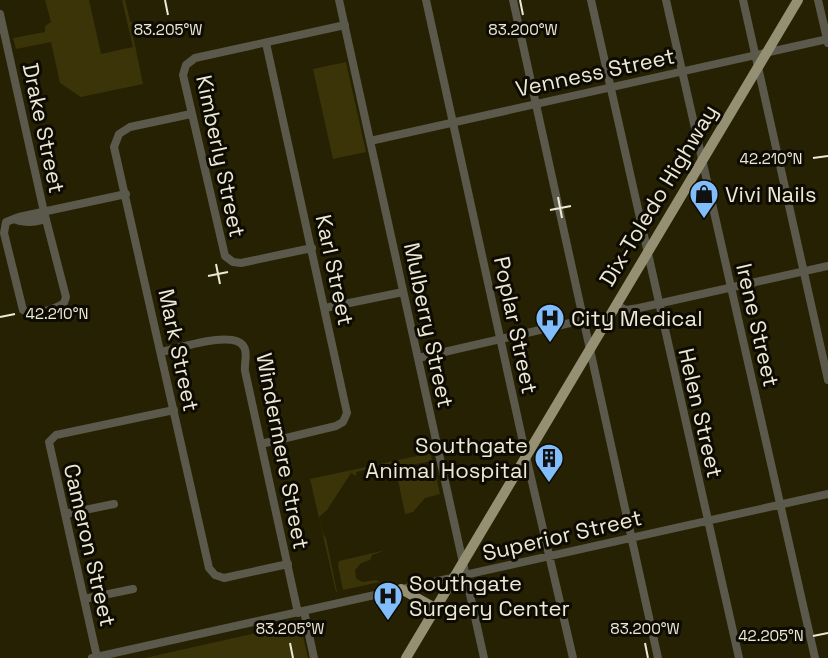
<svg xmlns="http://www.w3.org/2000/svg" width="828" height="658" font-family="'Space Grotesk',sans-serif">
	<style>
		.green { fill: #3b3409 }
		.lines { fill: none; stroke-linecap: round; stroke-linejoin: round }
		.minor { stroke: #5b594b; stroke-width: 8 }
		.major { stroke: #959073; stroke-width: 10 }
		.ticks { fill: none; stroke: #ece9d7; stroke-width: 2 }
		.labels { text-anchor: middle; stroke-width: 6; stroke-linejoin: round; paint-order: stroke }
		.street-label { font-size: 22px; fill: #ece9d7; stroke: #0d0b02 }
		.poi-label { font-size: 22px; fill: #ece9d7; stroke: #0d0b02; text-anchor: start }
		.ticks-label { font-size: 15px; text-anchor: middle; fill: #ece9d7; stroke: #0d0b02; stroke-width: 6; stroke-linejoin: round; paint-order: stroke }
	</style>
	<rect width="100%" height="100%" fill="#262102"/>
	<path class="green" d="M45 0H89L101 54 133 47 122 0H125L130 21 134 25 131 26 143 84 81 97 60 83 51 42 16 49 13 38 45 32V26L51 22Z
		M346 62 366 152 333 159 313 69Z
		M431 453 432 461 395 468 394 463 356 472V476L351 473 327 510 319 517 323 534 326 538 337 592H336L310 479Z
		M434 467 440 494 425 498 413 512 405 514 397 475Z
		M386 550 372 555 370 560 361 563 355 570 356 578 362 582 376 580 380 582 343 590 338 565 339 561Z
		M300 623 308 658H145Z"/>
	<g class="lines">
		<path class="minor" d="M339 0 484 658
			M426 0 526 456 573 658
			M513 0 658 658
			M591 0 739 658
			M666 0 815 658
			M743 0 828 380
			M818 0 828 43
			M0 14 44 212 66 297 64 303C54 310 33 316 23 310L4 233 6 222 19 217 126 194
			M191 114 130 127 119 134 114 147 209 568 215 575 224 578 288 564
			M370 141 828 39
			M14 219C25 224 34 222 46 219
			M312 248 241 263 233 262 225 256 183 75 186 65 195 58 345 25
			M616 305 626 310 639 308 828 266
			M325 308 403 292
			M161 352C178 349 234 329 244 347 248 354 244 363 245 371L298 613
			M418 358 583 320
			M261 444 336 426 343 422 347 413 266 43
			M65 514 114 504
			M84 599 133 589
			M304 611 314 658
			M97 657 49 442 56 435 174 410
			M92 658 828 494"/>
		<path class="major" d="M401 589 435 608
			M406 658 798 0"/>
	</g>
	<path class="ticks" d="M165 0 168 15M520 0 523 15M813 158 828 156M558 197 562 218M550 210 571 206M216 264 220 284M208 276 228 272M0 317 15 314M813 636 828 633M290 643 293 658M645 643 648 658"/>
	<defs>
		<g id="shop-pin" transform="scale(1.5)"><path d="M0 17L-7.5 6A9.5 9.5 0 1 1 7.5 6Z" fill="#81bdfa" stroke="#0d0b02"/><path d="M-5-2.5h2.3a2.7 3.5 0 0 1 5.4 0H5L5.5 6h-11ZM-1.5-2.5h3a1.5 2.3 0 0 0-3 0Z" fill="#111"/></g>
		<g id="hospital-pin" transform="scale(1.5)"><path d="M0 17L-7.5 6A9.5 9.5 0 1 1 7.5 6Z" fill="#81bdfa" stroke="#0d0b02"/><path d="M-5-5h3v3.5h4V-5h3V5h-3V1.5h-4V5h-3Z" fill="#111"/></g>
		<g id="building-pin" transform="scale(1.5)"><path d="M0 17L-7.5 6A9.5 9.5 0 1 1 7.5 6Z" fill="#81bdfa" stroke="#0d0b02"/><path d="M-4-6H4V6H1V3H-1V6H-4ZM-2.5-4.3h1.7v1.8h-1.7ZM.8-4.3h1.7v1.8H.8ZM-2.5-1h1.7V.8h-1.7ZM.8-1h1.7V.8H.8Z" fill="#111"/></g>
	</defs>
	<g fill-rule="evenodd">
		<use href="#shop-pin" x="704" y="194"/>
		<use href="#hospital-pin" x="550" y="318"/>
		<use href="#building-pin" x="549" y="458"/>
		<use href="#hospital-pin" x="388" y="596"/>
	</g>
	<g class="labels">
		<g class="street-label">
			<text transform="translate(595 72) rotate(-12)" y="8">Venness Street</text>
			<text transform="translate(44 128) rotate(78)" y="8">Drake Street</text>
			<text transform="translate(221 156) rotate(78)" y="8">Kimberly Street</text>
			<text transform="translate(658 195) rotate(-59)" y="8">Dix-Toledo Highway</text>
			<text transform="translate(335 270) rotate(78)" y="8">Karl Street</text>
			<text transform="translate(429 325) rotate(78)" y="8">Mulberry Street</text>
			<text transform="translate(516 325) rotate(78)" y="8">Poplar Street</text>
			<text transform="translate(758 325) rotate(77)" y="8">Irene Street</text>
			<text transform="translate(179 350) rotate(78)" y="8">Mark Street</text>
			<text transform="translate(701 413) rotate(77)" y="8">Helen Street</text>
			<text transform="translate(283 451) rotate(79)" y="8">Windermere Street</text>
			<text transform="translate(562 535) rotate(-13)" y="8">Superior Street</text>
			<text transform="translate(90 545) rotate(77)" y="8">Cameron Street</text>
		</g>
		<g class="poi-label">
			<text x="725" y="202">Vivi Nails</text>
			<text x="571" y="326">City Medical</text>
			<text x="528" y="453" text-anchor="end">Southgate<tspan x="528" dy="25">Animal Hospital</tspan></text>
			<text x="409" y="591">Southgate<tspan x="409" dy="25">Surgery Center</tspan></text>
		</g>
	</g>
	<g class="ticks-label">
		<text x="168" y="35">83.205°W</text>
		<text x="523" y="35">83.200°W</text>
		<text x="771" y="164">42.210°N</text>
		<text x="57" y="319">42.210°N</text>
		<text x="290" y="634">83.205°W</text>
		<text x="645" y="634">83.200°W</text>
		<text x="771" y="641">42.205°N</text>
	</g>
</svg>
